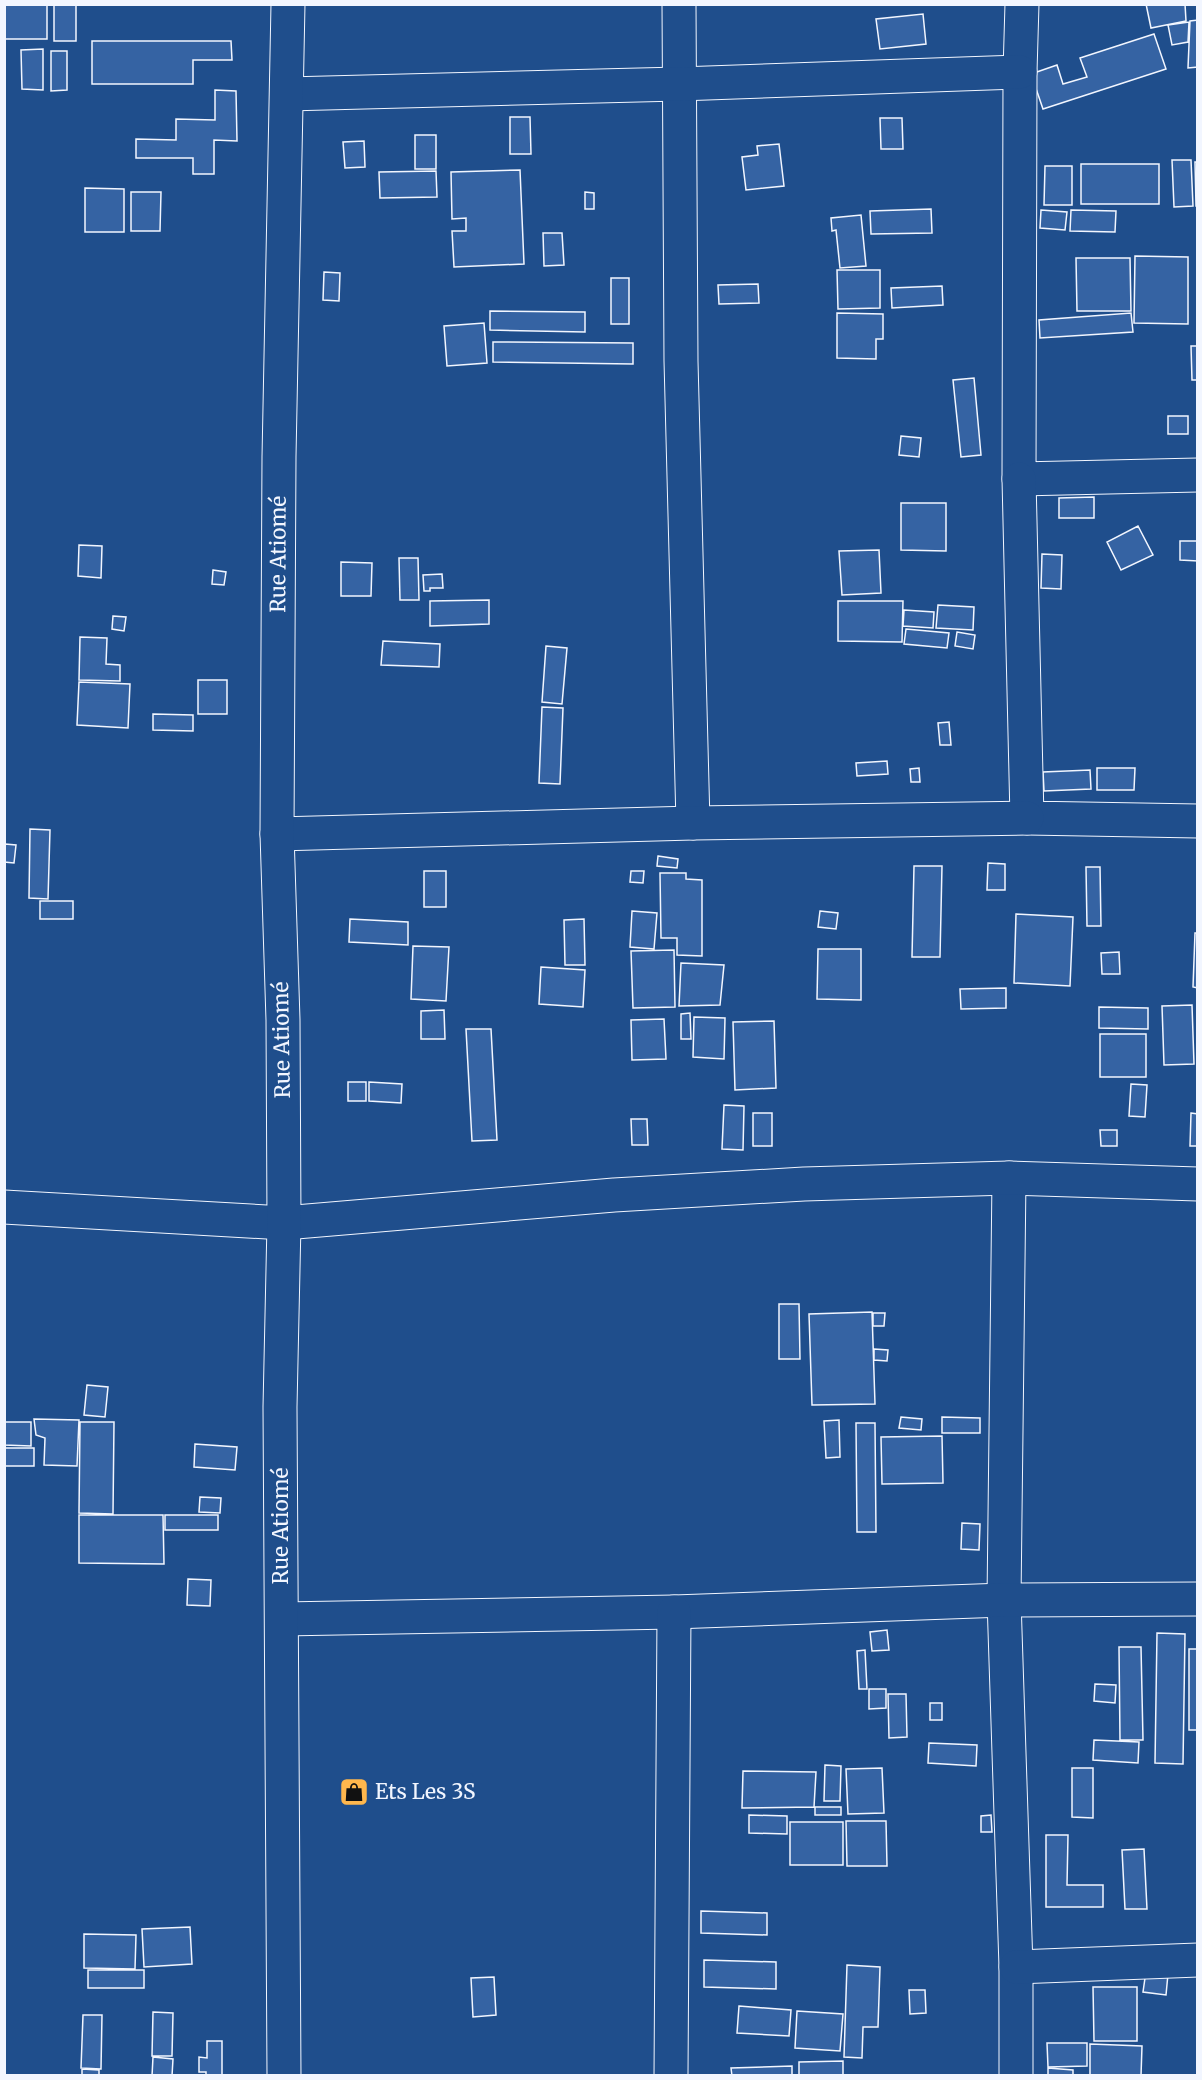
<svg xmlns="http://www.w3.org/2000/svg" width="1202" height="2080" font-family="Merriweather,serif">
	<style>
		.building { fill: #3563a3; stroke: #f2f6ff; stroke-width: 1.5 }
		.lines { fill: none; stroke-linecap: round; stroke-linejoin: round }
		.minor-casing { stroke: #f2f6ff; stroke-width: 35 }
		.minor { stroke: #1f4e8c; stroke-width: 33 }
		.labels { text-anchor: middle; stroke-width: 4.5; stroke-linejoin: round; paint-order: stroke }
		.street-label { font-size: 21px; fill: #f2f6ff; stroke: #1f4e8c }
		.poi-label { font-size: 21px; fill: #f2f6ff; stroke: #1f4e8c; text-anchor: start }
	</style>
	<rect width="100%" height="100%" fill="#1f4e8c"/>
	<path class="building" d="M4 4H47V39H4Z
		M54 4H76V41H54Z
		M1146 4H1185L1186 21 1151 28Z
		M923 14 926 44 880 49 876 19Z
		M1198 20V67L1188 68 1190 21Z
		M1189 22 1188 42 1172 45 1168 25Z
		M1154 34 1166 69 1043 109 1031 74 1057 65 1063 84 1087 77 1080 58Z
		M92 41H231L232 60H193V84H92Z
		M43 49V90L22 89 21 50Z
		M51 51H67V90L51 91Z
		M215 90 236 91 237 141 214 140V174H193V158H136V139L176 140V119L215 120Z
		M510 117H530L531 154H510Z
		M880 118H902L903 149H881Z
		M415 135H436V169H415Z
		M364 141 365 167 345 168 343 142Z
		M779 144 784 186 746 190 742 157 758 155 757 146Z
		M1172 160H1191L1193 206 1174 207Z
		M1195 162H1198V206H1196Z
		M1081 164H1159V204H1081Z
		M1045 166H1072V205H1044Z
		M520 170 524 264 454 267 452 231H466V218L452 219 451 172Z
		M436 171 437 197 380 198 379 172Z
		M85 188 124 189V232H85Z
		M131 192H161L160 231H131Z
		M585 192 594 193V209H585Z
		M931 209 932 233 871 234 870 211Z
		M1041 210 1067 212 1065 230 1040 228Z
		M1071 210 1116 211 1115 232 1070 231Z
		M861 215 866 266 840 268 836 230 832 231 831 218Z
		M543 233H562L564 265 544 266Z
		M1135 256 1188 257V324L1134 323Z
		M1076 258H1130L1131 311H1077Z
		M837 270H880V308L838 309Z
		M324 272 340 273 339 301 323 300Z
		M611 278H629V324H611Z
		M758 284 759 303 719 304 718 285Z
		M942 286 943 305 892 308 891 288Z
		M490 311 585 312V332L490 330Z
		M837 313 883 314V339H876V359L837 358Z
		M1131 313 1133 332 1040 338 1039 320Z
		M484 323 487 363 447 366 444 326Z
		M493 342 633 343V364L493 362Z
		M1191 346H1198V380H1192Z
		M974 378 981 455 961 457 953 380Z
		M1168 416H1188V434H1168Z
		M901 436 921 438 919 457 899 455Z
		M1094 497V518H1059V498Z
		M901 503H946V551L901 550Z
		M1138 526 1153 555 1121 570 1107 542Z
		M1180 541H1198V561L1180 560Z
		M79 545 102 546 101 578 78 576Z
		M879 550 881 593 842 595 839 551Z
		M1042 554 1062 555 1061 589 1041 588Z
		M399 558H418L419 600H400Z
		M341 562 372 563 371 596H341Z
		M213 570 226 572 224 585 212 584Z
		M442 574 443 588H430V591H424L423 575Z
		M489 600V624L430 626V601Z
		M838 601H903L902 642 838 641Z
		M938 605 974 607 973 630 936 628Z
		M904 610 934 612 933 628 903 626Z
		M113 616 126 617 124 631 112 629Z
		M906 629 949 633 947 648 904 644Z
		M957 632 975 635 973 649 955 646Z
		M80 637 107 638 106 664 120 665V681L79 680Z
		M383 641 440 644 439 667 381 665Z
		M546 646 567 648 562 704 542 702Z
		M198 680H227V714H198Z
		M79 682 130 684 128 728 77 725Z
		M542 707 563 708 560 784 539 783Z
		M153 714 193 715V731L153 730Z
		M949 722 951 745H940L938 723Z
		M887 761 888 774 857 776 856 763Z
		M919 768 920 782H911L910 769Z
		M1097 768H1135L1134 790H1097Z
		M1090 770 1091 789 1044 791 1043 772Z
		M30 829 50 830 48 899 29 898Z
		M5 844 16 845 14 863 4 862Z
		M658 856 678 859 677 868 657 866Z
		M988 863 1005 864V890H987Z
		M914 866H942L940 957H912Z
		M1086 867H1100L1101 926H1087Z
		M424 871H446V907H424Z
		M631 871H644L643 883 630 882Z
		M660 873H686V879L702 880V956L677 955V938H661Z
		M40 901H73V919H40Z
		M632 911 657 913 654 949 630 947Z
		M820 911 838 913 836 929 818 927Z
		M1016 914 1073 917 1070 986 1014 983Z
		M350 919 408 922V945L349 942Z
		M584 919 585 965H565L564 920Z
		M1195 933H1198V988L1193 987Z
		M413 946 449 947 446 1001 411 999Z
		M818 949H861V1000L817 999Z
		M674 950 675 1007 633 1008 631 951Z
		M1119 952 1120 974H1102L1101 953Z
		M681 963 724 965 720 1005 679 1006Z
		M541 967 585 970 583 1007 539 1004Z
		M1006 988V1008L961 1009 960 989Z
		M1192 1005 1194 1064 1164 1065 1162 1006Z
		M1099 1007 1148 1008V1029L1099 1028Z
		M444 1010 445 1039H421V1011Z
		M690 1013 691 1039H681V1014Z
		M694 1017 725 1018 724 1059 693 1057Z
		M664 1019 666 1059 632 1060 631 1020Z
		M774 1021 776 1088 735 1090 733 1022Z
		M466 1029H491L497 1140 472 1141Z
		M1100 1034H1146V1077H1100Z
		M348 1082H366V1101H348Z
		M369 1082 402 1084 401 1103 369 1101Z
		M1131 1084 1147 1085 1145 1117 1129 1116Z
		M724 1105 744 1106 743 1150 722 1149Z
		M753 1113H772V1146H753Z
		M1191 1113 1198 1114V1146H1190Z
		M631 1119H647L648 1145H632Z
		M1100 1130H1117V1146H1101Z
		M779 1304H799L800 1359H779Z
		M872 1312 875 1404 812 1405 809 1314Z
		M873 1313H885L884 1326H873Z
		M874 1349 888 1350 887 1361 874 1360Z
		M87 1385 108 1387 105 1417 84 1415Z
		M901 1417 922 1419 921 1430 899 1428Z
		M942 1417 980 1418V1433H942Z
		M34 1419 79 1420 77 1466 44 1465 45 1438 36 1435Z
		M839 1420 840 1457 826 1458 824 1421Z
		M4 1422H31V1446L4 1445Z
		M80 1422H114L113 1514 79 1513Z
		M856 1423H875L876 1532H857Z
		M942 1436 943 1483 882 1484 881 1437Z
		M195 1444 237 1447 235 1470 194 1467Z
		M4 1448H34V1466H4Z
		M200 1497 221 1498 220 1513 199 1512Z
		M79 1515H163L164 1564 79 1563Z
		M165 1515H218V1530H165Z
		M962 1523 980 1524 979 1550 961 1549Z
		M188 1579 211 1580 210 1606 187 1605Z
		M887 1630 889 1650 872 1651 870 1632Z
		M1157 1633 1185 1634 1183 1764 1155 1763Z
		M1119 1647H1141L1143 1740H1120Z
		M1189 1649H1198V1730H1189Z
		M865 1650 867 1689H859L857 1651Z
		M1095 1684 1116 1685 1115 1703 1094 1701Z
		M869 1689H886V1708L869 1709Z
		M888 1694H906L907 1737 889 1738Z
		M930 1703H942V1720H930Z
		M1094 1740 1139 1742 1138 1763 1093 1760Z
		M929 1743 977 1745 976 1766 928 1763Z
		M825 1765 841 1766 840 1801H824Z
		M882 1768 884 1813 848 1814 846 1769Z
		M1072 1768H1093V1818L1072 1817Z
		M743 1771 816 1772 814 1807 742 1808Z
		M815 1807H841V1815H815Z
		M749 1815 787 1816V1834L749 1833Z
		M991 1815 992 1832H981V1816Z
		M846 1821H886L887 1866H847Z
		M790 1822H843V1865H790Z
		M1046 1835H1068L1067 1885H1103V1907H1046Z
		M1144 1849 1147 1909H1125L1122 1850Z
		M701 1911 767 1913V1935L701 1933Z
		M190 1927 192 1964 144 1967 142 1929Z
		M84 1934 136 1935 135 1969 84 1968Z
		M704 1960 776 1962V1989L704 1987Z
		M847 1965 880 1967 878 2027H863L862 2058 844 2057Z
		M88 1970H144V1988H88Z
		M1146 1971 1168 1974 1166 1995 1143 1992Z
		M494 1977 496 2015 473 2017 471 1978Z
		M1093 1987H1137V2041H1094Z
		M909 1990H925L926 2013 910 2014Z
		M739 2006 791 2010 789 2036 737 2033Z
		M797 2011 843 2014 840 2051 795 2048Z
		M153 2012 173 2013 172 2056H152Z
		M83 2015H102L101 2069 81 2068Z
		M207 2041H222V2076H206V2072H199V2057L207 2058Z
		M1047 2043H1087V2066L1048 2067Z
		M1090 2044 1142 2046 1141 2076H1090Z
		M153 2057 173 2059 172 2076H152Z
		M843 2061V2076H799V2062Z
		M792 2066V2076H732L731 2068Z
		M1048 2068 1073 2070V2076H1048Z
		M82 2069 99 2070V2076H82Z"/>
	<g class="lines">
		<g class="minor-casing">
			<g id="minor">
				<path d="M679 4 681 361 693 823"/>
				<path d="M1022 4 1020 72 1019 479 1198 475"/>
				<path d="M287 94 679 84 1020 72"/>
				<path d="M1019 479 1027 818 1198 821"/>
				<path d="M277 834 693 823 1027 818"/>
				<path d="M1009 1178 1004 1600 1016 1967V2076"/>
				<path d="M4 1207 284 1223 614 1195 804 1184 1009 1178 1198 1184"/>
				<path d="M282 1619 674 1612 1004 1600 1198 1599"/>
				<path d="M1016 1967 1198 1960"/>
				<path id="s1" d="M284 2076 280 1407 284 1223 283 1020 277 834 279 457 288 4"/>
				<path d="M671 2076 674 1612"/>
			</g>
		</g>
		<use href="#minor" class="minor"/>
	</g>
	<defs>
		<g id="shop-square" transform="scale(1.5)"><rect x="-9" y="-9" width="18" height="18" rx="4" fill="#ffb74d" stroke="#1f4e8c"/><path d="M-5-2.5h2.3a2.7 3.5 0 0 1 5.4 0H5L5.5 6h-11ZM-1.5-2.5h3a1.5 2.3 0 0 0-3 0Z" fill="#111"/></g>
	</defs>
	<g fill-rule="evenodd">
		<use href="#shop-square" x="354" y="1792"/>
	</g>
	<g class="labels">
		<g class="street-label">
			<text dy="7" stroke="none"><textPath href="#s1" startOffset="1522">Rue Atiomé</textPath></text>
			<text transform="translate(282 1040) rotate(-91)" y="7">Rue Atiomé</text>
			<text transform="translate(281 1526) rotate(-90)" y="7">Rue Atiomé</text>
		</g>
		<g class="poi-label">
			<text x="375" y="1799">Ets Les 3S</text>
		</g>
	</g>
	<rect width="1202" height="2080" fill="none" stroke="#f2f6ff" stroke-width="12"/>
</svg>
